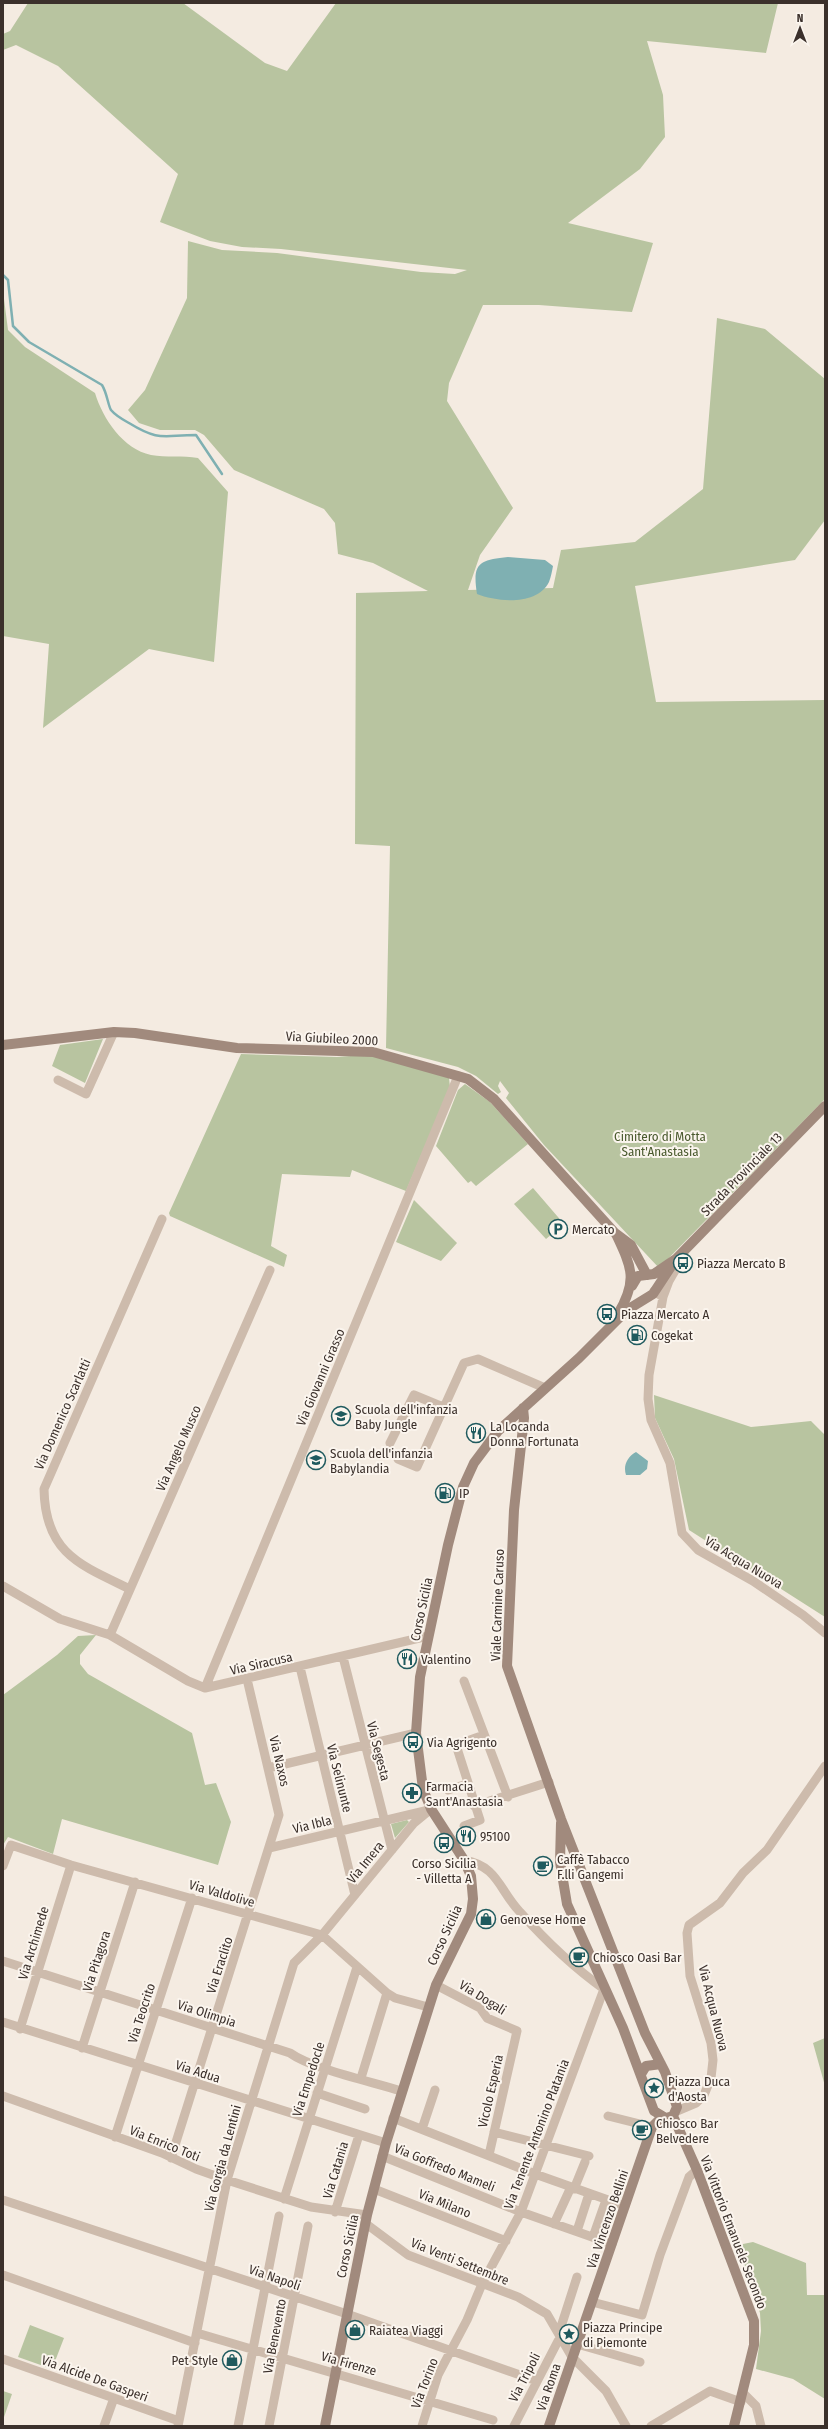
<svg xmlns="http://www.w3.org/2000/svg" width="828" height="2429" font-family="'Fira Sans Condensed',sans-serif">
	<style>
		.green { fill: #b8c4a0 }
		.water { fill: #7fb0b2 }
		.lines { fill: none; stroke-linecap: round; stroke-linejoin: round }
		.stream { stroke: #7fb0b2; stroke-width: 2.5 }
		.street { stroke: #cdbbac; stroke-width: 9 }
		.secondary { stroke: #a18a7d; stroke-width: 10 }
		.labels { text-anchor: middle; stroke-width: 4; stroke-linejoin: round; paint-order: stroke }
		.street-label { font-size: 13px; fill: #3b302b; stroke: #fbf5ee }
		.park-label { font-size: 13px; fill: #4a5a2e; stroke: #fbf5ee }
		.poi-label { font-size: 13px; fill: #3b302b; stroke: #fbf5ee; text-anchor: start }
	</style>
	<rect width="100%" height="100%" fill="#f4ebe1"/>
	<path class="green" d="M28 3H183L265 63 287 71 336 3H778L766 53 647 41 663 95 665 137 640 169 568 223 653 243 632 312 539 305H483L449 383 447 401 513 508 480 555 468 590 553 588 561 550 635 542 703 489 717 318 765 329 825 379V520L795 560 635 586 656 702 825 700V1099L659 1268 544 1145 506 1098 509 1093 500 1081 498 1086 501 1092 498 1094 476 1076 458 1067 386 1048 390 846 355 844 356 593 428 591 373 563 338 554 335 523 324 509 234 470 204 435 195 430H160L139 423 128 410 145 390 187 298 188 241 222 250 277 253 421 272 455 274 467 270 281 249 242 247 210 241 160 222 178 174 58 66 16 45 3 50V34L10 31Z
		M3 291 8 330 25 347 95 393C103 419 123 449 151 455 166 458 183 455 198 458L228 492 214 662 149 649 43 728 49 644 3 636Z
		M103 1039 85 1083 52 1066 60 1045Z
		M241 1054 337 1057 364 1055 385 1058 449 1078 450 1087 406 1191 352 1170 350 1177 282 1174 271 1246 287 1255 284 1267 170 1216 169 1213Z
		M465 1084 490 1102 528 1144 476 1186 471 1181 468 1183 436 1146 458 1090Z
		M533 1188 564 1224 546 1239 514 1204Z
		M414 1200 457 1243 441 1261 396 1242Z
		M654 1395 751 1427 811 1421 825 1435V1617L689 1530 674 1459 655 1418Z
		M96 1635 80 1655V1664L88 1674 192 1733 205 1785 216 1783 231 1822 218 1865 62 1819 53 1854 8 1837 3 1845V1695L57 1655 78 1636Z
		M407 1820 409 1822 395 1838 391 1824Z
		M825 2038V2086L813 2043Z
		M753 2242 806 2263 807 2295H825V2399L793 2379 756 2369 761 2331 760 2313 738 2245Z
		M30 2325 64 2338 52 2369 18 2357Z
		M3 2391 12 2394 3 2420Z"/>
	<path class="water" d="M508 557 545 560 553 566C552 571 551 577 549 582 537 606 497 602 477 594 472 563 479 560 508 557Z
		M636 1452 648 1461 647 1469 640 1475H626C623 1466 627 1457 636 1452Z"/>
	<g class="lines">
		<path class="stream" d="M3 275 8 280 13 326 29 342 102 385C107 393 108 405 111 410 116 416 122 419 129 423 160 442 163 435 196 435L222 474"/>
		<path class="street" d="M58 1080 86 1094 114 1032
			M654 1291 663 1297 649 1375 648 1399 651 1420 670 1463 682 1533 698 1550 753 1581 803 1615 825 1633
			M663 1297 669 1281 684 1255
			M390 1443 414 1395 443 1407
			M398 1459 417 1467 464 1363 478 1359 545 1388
			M3 1586 60 1619 110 1635 188 1681 205 1688 428 1636
			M130 1589C80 1565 45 1553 44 1489L162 1219
			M110 1635 270 1270
			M343 1657 392 1850
			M300 1667 355 1895
			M464 1681 508 1797
			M205 1688 458 1076
			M268 1768 416 1733
			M448 1790 467 1784
			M474 1806 549 1782
			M464 1826 480 1820 456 1745 484 1735
			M269 1848 429 1810
			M3 1866 11 1845 71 1865 322 1935 387 1993 395 1998 428 2007
			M3 1961 290 2053C312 2069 373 2082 401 2091
			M436 1985 480 2008 487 2018 517 2031 489 2155
			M3 2022 386 2143
			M20 2029 71 1865
			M82 2048 135 1882
			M361 2078 387 1993
			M317 2093 365 2109
			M3 2096 162 2153 196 2169 227 2180 311 2207 367 2215
			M677 2111 696 2103 704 2095 711 2078 713 2060 711 2043 690 1976 687 1933 689 1925 720 1903 743 1873 767 1850 825 1766
			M608 2116 652 2127
			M393 2118 535 2174 625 2206
			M422 2129 435 2090
			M494 2132 589 2156
			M115 2137 192 1898
			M382 2156 521 2212 612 2244
			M171 2158 279 1815 247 1679
			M374 2189 506 2241
			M574 2189 585 2162
			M284 2199 357 1967
			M3 2200 347 2314 537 2381
			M335 2212 359 2135
			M365 2223 408 2255 518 2297 547 2314 572 2357 606 2391 626 2426
			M554 2224 571 2187
			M577 2231 589 2194
			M593 2237 606 2200
			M3 2275 195 2343
			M592 2302 642 2315 660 2255 689 2177 697 2170
			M197 2333 493 2420
			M559 2333 577 2277
			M577 2344 640 2362
			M3 2359 179 2421
			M743 2393 756 2406 761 2426
			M104 2426 114 2398
			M178 2426 227 2180 294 1963 322 1935 414 1823 431 1809
			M238 2426 279 2216
			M269 2426 308 2226
			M422 2426 438 2375 467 2320 482 2284 521 2212 604 1989C573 1967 545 1940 520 1912 499 1890 498 1866 464 1860
			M514 2426 558 2341
			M651 2426 710 2391 741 2402"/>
		<path class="secondary" d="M3 1045 114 1032 135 1033 237 1048 373 1052 458 1076 468 1079 494 1099 615 1233 631 1245 647 1275
			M616 1234C632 1268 638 1280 618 1314
			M632 1286 638 1276 654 1274 676 1259 825 1106
			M523 1408 524 1418 514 1510 507 1666 561 1819 645 2033 665 2072 677 2107 673 2116 659 2120 652 2127 549 2426
			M561 1823 560 1862 567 1904 623 2028 654 2111 664 2117
			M641 2074 646 2066 661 2064
			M673 2116 697 2170 754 2321V2345L734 2426
			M325 2426 367 2215 386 2143 436 1985 471 1914 473 1899 471 1876 464 1860 431 1809 423 1789 416 1733 420 1677 448 1545 463 1487 474 1463 498 1431 579 1358 627 1310 653 1294 676 1259"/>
	</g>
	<defs>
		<g id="parking-ring" transform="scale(1)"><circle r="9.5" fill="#fbf5ee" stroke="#1f5a5e" stroke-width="1.5"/><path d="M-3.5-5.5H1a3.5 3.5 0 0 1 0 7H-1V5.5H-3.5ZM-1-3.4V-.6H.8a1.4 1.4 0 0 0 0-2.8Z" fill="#1f5a5e"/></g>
		<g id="bus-ring" transform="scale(1)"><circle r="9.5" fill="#fbf5ee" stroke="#1f5a5e" stroke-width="1.5"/><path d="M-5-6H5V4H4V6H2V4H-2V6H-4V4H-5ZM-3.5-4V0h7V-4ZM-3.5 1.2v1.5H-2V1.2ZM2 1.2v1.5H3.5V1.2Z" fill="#1f5a5e"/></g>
		<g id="fuel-ring" transform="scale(1)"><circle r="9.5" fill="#fbf5ee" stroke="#1f5a5e" stroke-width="1.5"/><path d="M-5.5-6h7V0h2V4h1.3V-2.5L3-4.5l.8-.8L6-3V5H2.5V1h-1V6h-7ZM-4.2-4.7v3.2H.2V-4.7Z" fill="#1f5a5e"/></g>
		<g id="school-ring" transform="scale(1)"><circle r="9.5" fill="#fbf5ee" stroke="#1f5a5e" stroke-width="1.5"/><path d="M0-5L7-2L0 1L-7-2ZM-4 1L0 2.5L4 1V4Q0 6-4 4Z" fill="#1f5a5e"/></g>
		<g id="restaurant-ring" transform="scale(1)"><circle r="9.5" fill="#fbf5ee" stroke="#1f5a5e" stroke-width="1.5"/><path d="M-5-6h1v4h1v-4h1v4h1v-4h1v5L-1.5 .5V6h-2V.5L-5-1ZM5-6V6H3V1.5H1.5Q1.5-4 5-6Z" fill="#1f5a5e"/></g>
		<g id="pharmacy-ring" transform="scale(1)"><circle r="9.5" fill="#fbf5ee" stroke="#1f5a5e" stroke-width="1.5"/><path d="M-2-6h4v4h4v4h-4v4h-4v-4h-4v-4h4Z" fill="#1f5a5e"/></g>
		<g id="cafe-ring" transform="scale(1)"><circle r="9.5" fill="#fbf5ee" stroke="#1f5a5e" stroke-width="1.5"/><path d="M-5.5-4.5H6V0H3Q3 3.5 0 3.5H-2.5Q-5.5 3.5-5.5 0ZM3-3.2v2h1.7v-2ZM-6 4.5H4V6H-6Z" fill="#1f5a5e"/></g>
		<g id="shop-ring" transform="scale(1)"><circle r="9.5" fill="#fbf5ee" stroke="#1f5a5e" stroke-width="1.5"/><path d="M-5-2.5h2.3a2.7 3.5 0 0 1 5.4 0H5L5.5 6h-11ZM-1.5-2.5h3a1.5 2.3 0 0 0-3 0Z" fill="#1f5a5e"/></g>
		<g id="sight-ring" transform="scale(1)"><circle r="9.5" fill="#fbf5ee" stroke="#1f5a5e" stroke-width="1.5"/><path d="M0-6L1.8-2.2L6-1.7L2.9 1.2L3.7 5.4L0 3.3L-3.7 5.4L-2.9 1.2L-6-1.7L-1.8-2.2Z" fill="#1f5a5e"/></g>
	</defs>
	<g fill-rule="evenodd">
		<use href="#parking-ring" x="558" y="1229"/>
		<use href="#bus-ring" x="683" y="1263"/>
		<use href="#bus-ring" x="607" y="1314"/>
		<use href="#fuel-ring" x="637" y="1335"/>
		<use href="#school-ring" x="341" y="1416"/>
		<use href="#restaurant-ring" x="476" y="1433"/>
		<use href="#school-ring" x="316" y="1460"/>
		<use href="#fuel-ring" x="445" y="1493"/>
		<use href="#restaurant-ring" x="407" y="1659"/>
		<use href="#bus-ring" x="413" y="1742"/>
		<use href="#pharmacy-ring" x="412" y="1793"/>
		<use href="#restaurant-ring" x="466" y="1836"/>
		<use href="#bus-ring" x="444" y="1843"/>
		<use href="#cafe-ring" x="543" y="1866"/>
		<use href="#shop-ring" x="486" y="1919"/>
		<use href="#cafe-ring" x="579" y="1957"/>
		<use href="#sight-ring" x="654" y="2088"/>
		<use href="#cafe-ring" x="642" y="2130"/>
		<use href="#shop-ring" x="355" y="2330"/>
		<use href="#sight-ring" x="569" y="2334"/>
		<use href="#shop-ring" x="232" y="2360"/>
	</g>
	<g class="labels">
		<g class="street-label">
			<text transform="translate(332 1038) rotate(3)" y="5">Via Giubileo 2000</text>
			<text transform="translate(741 1174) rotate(-46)" y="5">Strada Provinciale 13</text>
			<text transform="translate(320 1377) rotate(-67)" y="5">Via Giovanni Grasso</text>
			<text transform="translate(62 1414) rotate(-66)" y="5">Via Domenico Scarlatti</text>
			<text transform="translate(178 1448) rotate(-66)" y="5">Via Angelo Musco</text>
			<text transform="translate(744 1562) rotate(31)" y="5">Via Acqua Nuova</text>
			<text transform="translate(497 1605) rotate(-88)" y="5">Viale Carmine Caruso</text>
			<text transform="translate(421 1609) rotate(-78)" y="5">Corso Sicilia</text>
			<text transform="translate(261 1663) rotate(-13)" y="5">Via Siracusa</text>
			<text transform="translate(379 1751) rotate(76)" y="5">Via Segesta</text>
			<text transform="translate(280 1761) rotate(77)" y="5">Via Naxos</text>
			<text transform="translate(340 1778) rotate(76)" y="5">Via Selinunte</text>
			<text transform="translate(312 1824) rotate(-14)" y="5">Via Ibla</text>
			<text transform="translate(365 1862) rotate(-51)" y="5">Via Imera</text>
			<text transform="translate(222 1893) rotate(16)" y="5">Via Valdolive</text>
			<text transform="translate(444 1935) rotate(-65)" y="5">Corso Sicilia</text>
			<text transform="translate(33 1943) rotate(-73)" y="5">Via Archimede</text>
			<text transform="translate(96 1961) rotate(-72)" y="5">Via Pitagora</text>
			<text transform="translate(219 1965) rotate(-72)" y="5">Via Eraclito</text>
			<text transform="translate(483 1997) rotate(32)" y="5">Via Dogali</text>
			<text transform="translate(714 2008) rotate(76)" y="5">Via Acqua Nuova</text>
			<text transform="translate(141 2013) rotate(-72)" y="5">Via Teocrito</text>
			<text transform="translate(207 2013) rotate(18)" y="5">Via Olimpia</text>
			<text transform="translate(198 2071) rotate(18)" y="5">Via Adua</text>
			<text transform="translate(308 2079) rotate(-72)" y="5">Via Empedocle</text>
			<text transform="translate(490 2091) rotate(-77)" y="5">Vicolo Esperia</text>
			<text transform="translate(536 2134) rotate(-69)" y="5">Via Tenente Antonino Platania</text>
			<text transform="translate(165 2143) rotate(22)" y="5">Via Enrico Toti</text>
			<text transform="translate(222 2158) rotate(-75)" y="5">Via Gorgia da Lentini</text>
			<text transform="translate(445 2167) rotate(22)" y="5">Via Goffredo Mameli</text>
			<text transform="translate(335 2170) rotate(-73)" y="5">Via Catania</text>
			<text transform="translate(445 2203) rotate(22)" y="5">Via Milano</text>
			<text transform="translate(607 2219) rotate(-71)" y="5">Via Vincenzo Bellini</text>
			<text transform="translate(734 2232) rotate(69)" y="5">Via Vittorio Emanuele Secondo</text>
			<text transform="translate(347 2246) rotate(-78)" y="5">Corso Sicilia</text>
			<text transform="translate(460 2261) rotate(22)" y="5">Via Venti Settembre</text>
			<text transform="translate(275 2277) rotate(19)" y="5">Via Napoli</text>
			<text transform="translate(274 2336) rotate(-79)" y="5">Via Benevento</text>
			<text transform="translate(349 2363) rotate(16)" y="5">Via Firenze</text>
			<text transform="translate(524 2377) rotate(-63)" y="5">Via Tripoli</text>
			<text transform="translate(95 2378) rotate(20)" y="5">Via Alcide De Gasperi</text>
			<text transform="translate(424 2383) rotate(-69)" y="5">Via Torino</text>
			<text transform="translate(548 2387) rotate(-71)" y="5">Via Roma</text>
		</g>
		<g class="park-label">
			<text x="660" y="1141">Cimitero di Motta<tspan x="660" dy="15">Sant'Anastasia</tspan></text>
		</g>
		<g class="poi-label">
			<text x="572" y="1234">Mercato</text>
			<text x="697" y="1268">Piazza Mercato B</text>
			<text x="621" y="1319">Piazza Mercato A</text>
			<text x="651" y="1340">Cogekat</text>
			<text x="355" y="1414">Scuola dell'infanzia<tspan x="355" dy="15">Baby Jungle</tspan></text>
			<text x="490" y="1431">La Locanda<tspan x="490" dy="15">Donna Fortunata</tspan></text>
			<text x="330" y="1458">Scuola dell'infanzia<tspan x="330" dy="15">Babylandia</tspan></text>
			<text x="459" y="1498">IP</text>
			<text x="421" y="1664">Valentino</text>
			<text x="427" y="1747">Via Agrigento</text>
			<text x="426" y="1791">Farmacia<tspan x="426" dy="15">Sant'Anastasia</tspan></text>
			<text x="480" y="1841">95100</text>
			<text x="557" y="1864">Caffè Tabacco<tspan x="557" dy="15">F.lli Gangemi</tspan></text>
			<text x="444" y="1868" text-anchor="middle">Corso Sicilia<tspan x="444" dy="15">- Villetta A</tspan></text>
			<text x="500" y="1924">Genovese Home</text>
			<text x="593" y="1962">Chiosco Oasi Bar</text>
			<text x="668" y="2086">Piazza Duca<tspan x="668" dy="15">d'Aosta</tspan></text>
			<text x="656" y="2128">Chiosco Bar<tspan x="656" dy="15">Belvedere</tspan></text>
			<text x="583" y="2332">Piazza Principe<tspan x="583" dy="15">di Piemonte</tspan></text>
			<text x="369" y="2335">Raiatea Viaggi</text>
			<text x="218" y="2365" text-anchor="end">Pet Style</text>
		</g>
	</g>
	<rect width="828" height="2429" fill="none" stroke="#3b302b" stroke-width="8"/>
	<g transform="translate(800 28)" stroke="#fbf5ee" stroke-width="3" paint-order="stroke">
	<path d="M0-3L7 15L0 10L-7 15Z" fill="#3b302b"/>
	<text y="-6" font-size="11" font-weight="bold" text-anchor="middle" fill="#3b302b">N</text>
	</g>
</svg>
